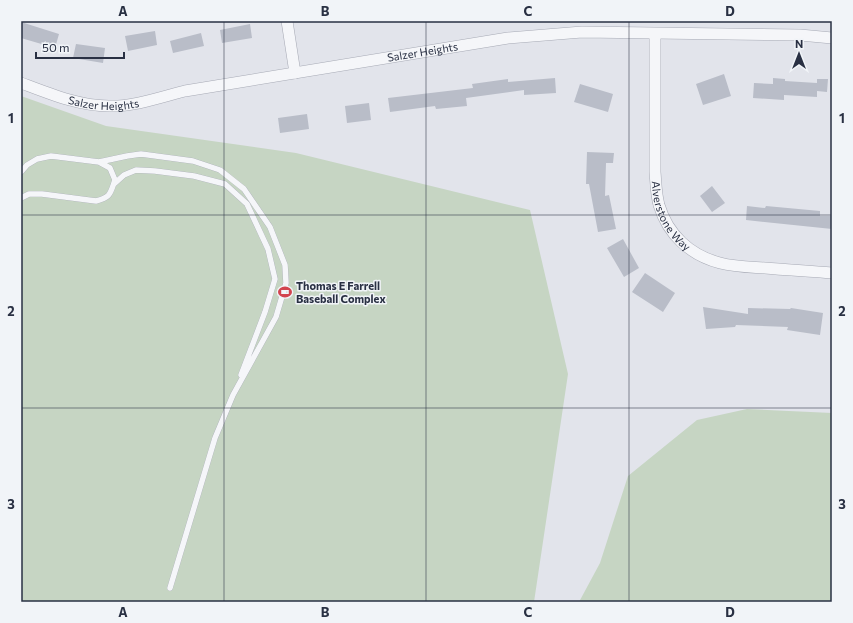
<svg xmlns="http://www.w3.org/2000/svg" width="853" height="623" font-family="Commissioner,sans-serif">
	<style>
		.green { fill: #c6d5c3 }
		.building { fill: #b9bdc8 }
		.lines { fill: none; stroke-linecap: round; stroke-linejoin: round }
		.lane-casing { stroke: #a7aab5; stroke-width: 6 }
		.street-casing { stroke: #a7aab5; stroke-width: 12 }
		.lane { stroke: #f5f6f9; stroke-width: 5.5 }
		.street { stroke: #f5f6f9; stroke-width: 11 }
		.grid { fill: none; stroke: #293043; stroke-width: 1; stroke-opacity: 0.55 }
		.labels { text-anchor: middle; stroke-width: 3; stroke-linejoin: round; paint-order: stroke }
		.street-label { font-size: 11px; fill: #293043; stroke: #f1f4f8 }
		.poi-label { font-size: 11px; font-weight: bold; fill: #293043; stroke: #f1f4f8; text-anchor: start }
		.neatline { fill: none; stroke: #293043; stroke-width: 1.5 }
		.grid-label { font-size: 13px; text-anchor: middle; font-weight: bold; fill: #293043 }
	</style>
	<rect width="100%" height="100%" fill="#e2e4eb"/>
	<path class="green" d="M21 96 106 126 296 153 530 210 568 374 534 602H21Z
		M747 409 832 413V602H579L600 563 628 476 697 420Z"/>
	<path class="building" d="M21 22 59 34 55 48 21 38Z
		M250 24 252 38 222 43 220 30Z
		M155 31 157 45 128 51 125 36Z
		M201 33 204 46 173 53 170 41Z
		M76 44 105 48 103 63 73 58Z
		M724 74 731 96 703 105 696 84Z
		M555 78 556 93 524 95V90L466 98 467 106 436 109 435 106 390 112 388 98 473 88 472 84 508 79V82Z
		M773 78 785 79V81L817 83V79H828L827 92 817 91V97L784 95V100L753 98 754 83 773 84Z
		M580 84 613 94 608 112 574 102Z
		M369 103 371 120 347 123 345 106Z
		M307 114 309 129 280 133 278 118Z
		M587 152 614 153 613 163H606L605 196 609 195 616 229 598 232 589 184H586Z
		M712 186 725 203 712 212 700 196Z
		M747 206 765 208 766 206 820 211V216H832V229L746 220Z
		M623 239 639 268 624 277 607 248Z
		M645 273 675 293 663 312 632 292Z
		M703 307 748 314V308L790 309 791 308 823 313 820 335 787 330 788 327 736 325 735 327 706 329Z"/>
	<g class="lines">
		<g class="lane-casing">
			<path id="lane" d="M99 162 127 156 141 154 193 161 220 170 244 189 270 227 285 265 286 283 276 317 233 395 215 438 170 588
				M21 172 27 165 37 159 51 156 99 162 110 168 115 180C110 194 111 197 96 201L42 194H29L21 198
				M114 184 124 175 136 170 155 171 194 176 225 184 247 204 268 249 275 279 265 312 241 375"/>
		</g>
		<g class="street-casing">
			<g id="street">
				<path d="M287 21 295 73"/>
				<path id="s1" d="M655 34V172C656 183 656 194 659 205 668 235 690 255 720 263 735 267 750 267 765 268 787 270 810 271 832 273"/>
				<path id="s2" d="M21 83C50 94 79 106 109 106 133 107 161 97 185 91L508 38 582 32 800 35 832 38"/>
			</g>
		</g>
		<use href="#lane" class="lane"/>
		<use href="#street" class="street"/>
	</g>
	<path class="grid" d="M224 21V602M426 21V602M629 21V602M21 215H832M21 408H832"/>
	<defs>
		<g id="stadium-bare" transform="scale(1.08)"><path d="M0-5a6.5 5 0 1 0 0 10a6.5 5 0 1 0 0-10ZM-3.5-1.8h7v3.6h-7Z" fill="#d2444e" stroke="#f1f4f8" stroke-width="2.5" paint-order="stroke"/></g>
	</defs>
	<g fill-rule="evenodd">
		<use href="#stadium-bare" x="285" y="292"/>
	</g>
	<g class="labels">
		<g class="street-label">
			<text dy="4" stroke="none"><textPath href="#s2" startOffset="410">Salzer Heights</textPath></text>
			<text dy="4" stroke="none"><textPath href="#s2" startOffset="86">Salzer Heights</textPath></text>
			<text dy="4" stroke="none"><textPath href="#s1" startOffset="186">Alverstone Way</textPath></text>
		</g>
		<g class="poi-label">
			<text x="296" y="290">Thomas E Farrell<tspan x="296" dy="13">Baseball Complex</tspan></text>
		</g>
	</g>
	<rect width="853" height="623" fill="none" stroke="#f1f4f8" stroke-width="44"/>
	<g transform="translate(799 54)" stroke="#f1f4f8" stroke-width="3" paint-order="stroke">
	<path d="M0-3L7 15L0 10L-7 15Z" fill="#293043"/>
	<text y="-6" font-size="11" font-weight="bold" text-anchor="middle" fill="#293043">N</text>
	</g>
	<path d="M36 52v6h88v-6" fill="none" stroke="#293043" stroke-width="2"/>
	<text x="42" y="52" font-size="12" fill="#293043" stroke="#f1f4f8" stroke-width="3" paint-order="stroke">50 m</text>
	<rect x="22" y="22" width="809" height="579" class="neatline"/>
	<g class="grid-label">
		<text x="123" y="16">A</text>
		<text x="325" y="16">B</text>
		<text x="528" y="16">C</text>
		<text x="730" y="16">D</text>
		<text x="11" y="123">1</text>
		<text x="842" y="123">1</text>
		<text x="11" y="316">2</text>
		<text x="842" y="316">2</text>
		<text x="11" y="509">3</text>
		<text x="842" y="509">3</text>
		<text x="123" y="617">A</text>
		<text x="325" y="617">B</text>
		<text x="528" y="617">C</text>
		<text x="730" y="617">D</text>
	</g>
</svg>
